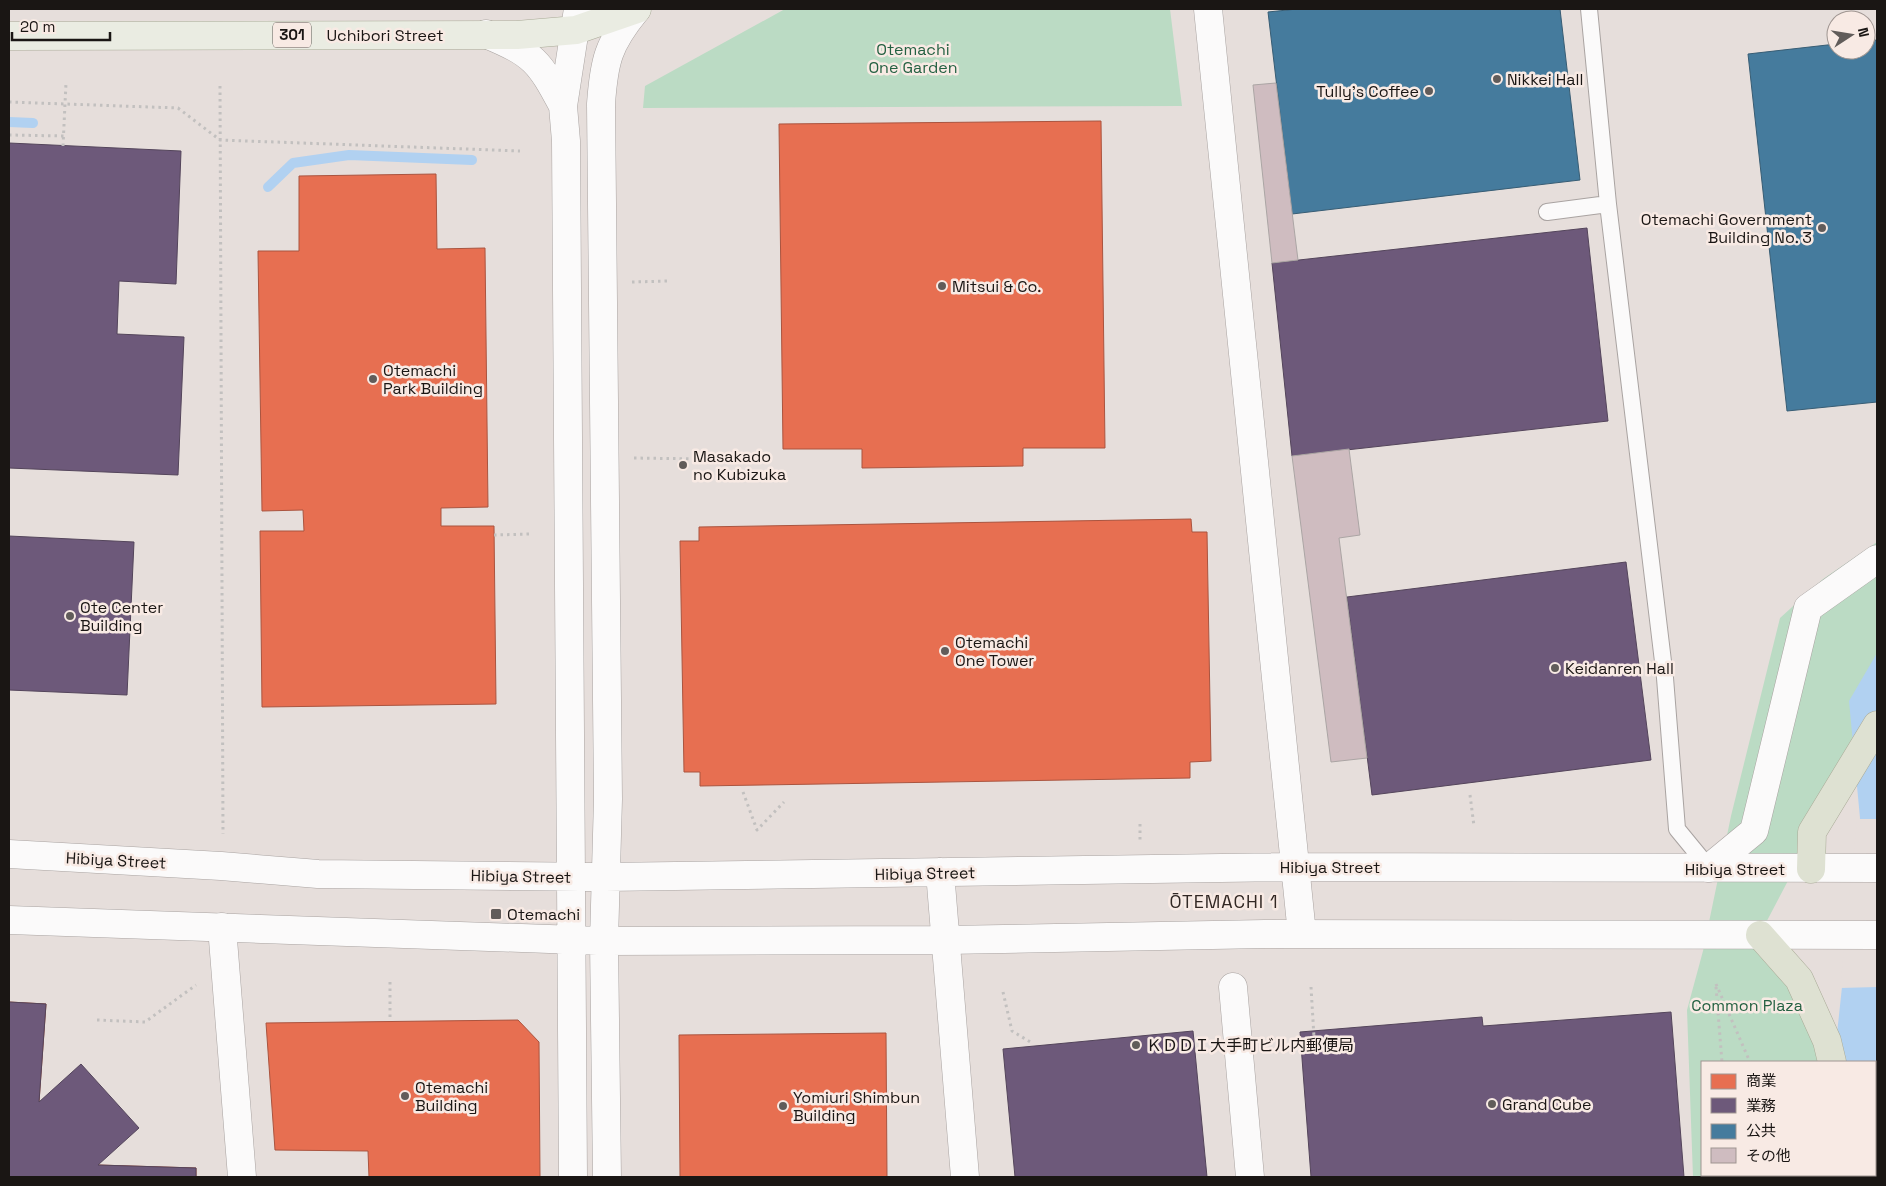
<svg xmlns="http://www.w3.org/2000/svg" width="1886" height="1186" font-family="'Space Grotesk','Noto Sans JP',sans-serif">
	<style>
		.green { fill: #bbdbc4 }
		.water { fill: #b1d1f1 }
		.pier { fill: #e6dedb }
		.shops { fill: #e76f51; stroke: #aa543f }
		.offices { fill: #6d597a; stroke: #54455b }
		.public { fill: #457b9d; stroke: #385d74 }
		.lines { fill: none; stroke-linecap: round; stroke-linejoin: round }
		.stream { stroke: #b1d1f1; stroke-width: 10 }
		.building { fill: #cfbcc0; stroke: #aba5a4 }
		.lane-casing { stroke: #a9a3a1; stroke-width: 18 }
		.street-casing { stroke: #a9a3a1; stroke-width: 29 }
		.secondary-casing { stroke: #a9a3a1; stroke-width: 29 }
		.primary-casing { stroke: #a9aa97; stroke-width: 29 }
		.highway-casing { stroke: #a9aa97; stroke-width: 29 }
		.path { stroke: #c2c0bf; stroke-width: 3; stroke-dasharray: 2.5 4; stroke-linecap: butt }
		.lane { stroke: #fbfafa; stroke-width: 16 }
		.street { stroke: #fbfafa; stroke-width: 28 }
		.secondary { stroke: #fbfafa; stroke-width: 28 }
		.primary { stroke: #eaece2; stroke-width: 28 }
		.highway { stroke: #dee1d2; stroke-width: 28 }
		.poi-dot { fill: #615c5a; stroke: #f8eae4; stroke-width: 2 }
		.labels { text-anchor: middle; stroke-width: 5; stroke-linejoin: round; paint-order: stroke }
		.shield { fill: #f8eae4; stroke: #5d5652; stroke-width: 1 }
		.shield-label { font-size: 15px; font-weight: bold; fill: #1a1614 }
		.street-label { font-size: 16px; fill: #1a1614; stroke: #f8eae4 }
		.park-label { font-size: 16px; fill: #246142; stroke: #f8eae4 }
		.poi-label { font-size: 16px; fill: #1a1614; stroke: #f8eae4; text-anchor: start }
		.neighbourhood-label { font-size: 18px; letter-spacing: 1px; fill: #322824; stroke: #f8eae4 }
	</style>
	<rect width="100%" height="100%" fill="#e6dedb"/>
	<path class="green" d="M785 9H1170L1182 106 643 108 645 86Z
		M1877 542V653L1853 757 1760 934 1832 1062H1702V1175H1842V1177H1693L1687 1010 1703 951 1731 816 1780 618 1823 579Z"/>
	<path class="water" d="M1877 653V1177H1821V1175H1875V1062H1834L1860 818 1849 701Z"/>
	<path class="pier" d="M1857 819H1877V987L1840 988Z"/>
	<path class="shops" d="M1101 121 1105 448H1023V466L862 468V449H783L779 124Z
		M436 174 437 249 485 248 488 507 441 508V526H494L496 704 262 707 260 531H304L303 510 262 511 258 251H299V176Z
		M1191 519 1192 532H1207L1211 761 1190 762V778L700 786V772H684L680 541H699V527Z
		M9 1002 46 1004 39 1102 9 1129Z
		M518 1020 539 1042 540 1177H369L368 1151 275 1150 266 1023Z
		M886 1033 887 1177H680L679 1035Z
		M98 1165 196 1168V1177H84Z"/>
	<path class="offices" d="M9 143 181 151 176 284 119 281 117 334 184 337 178 475 9 468Z
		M1587 228 1608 421 1292 456 1272 263Z
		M9 536 134 542 127 695 9 690Z
		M1626 562 1651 760 1372 795 1347 597Z
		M9 1002 46 1004 39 1102 81 1064 139 1128 98 1165 196 1168V1177H9Z
		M1671 1012 1684 1177H1311L1300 1032 1482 1017 1483 1026Z
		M1193 1031 1207 1177H1015L1003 1049Z"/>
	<path class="public" d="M1297 9H1560L1580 180 1292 214 1268 12Z
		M1877 40V402L1787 411 1748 54 1836 44V50H1866V41Z"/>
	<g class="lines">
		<path class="stream" d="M9 122 33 123
			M268 187 293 163 349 155 472 160"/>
	</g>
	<path class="building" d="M1276 83 1298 260 1272 263 1253 85Z
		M1349 449 1360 535 1339 538 1367 758 1331 762 1292 456Z"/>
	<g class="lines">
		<g class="lane-casing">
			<path id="lane" d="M1589 9 1608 204 1665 678 1677 829 1709 868
				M1547 212 1608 204"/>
		</g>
		<g class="street-casing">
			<path id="street" d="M1709 868 1754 831 1808 608 1877 559
				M222 927 242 1177
				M1233 987 1250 1177"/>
		</g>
		<g class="secondary-casing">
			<path id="secondary" d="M1208 9 1302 934
				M486 34C534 54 539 61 563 106
				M9 854 221 866 318 874 605 877 1296 867 1877 868
				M940 872 965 1177
				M9 920 604 941 946 940 1265 934 1877 935
				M573 1177 566 141 563 106 578 9
				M607 1177 604 941 608 799 601 104C604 61 608 44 636 10"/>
		</g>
		<g class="primary-casing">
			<path id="primary" d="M9 36 517 35 576 30 637 9"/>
		</g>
		<g class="highway-casing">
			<path id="highway" d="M1811 869 1812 832 1877 725
				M1760 935 1799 979 1827 1041 1832 1062
				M1842 1177V1175"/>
		</g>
		<path class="path" d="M220 86 223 834
			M9 102 178 108 220 140 520 151
			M9 135 64 136
			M63 146 66 83
			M632 282 669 281
			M634 458 702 459
			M494 535 530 534
			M743 792 757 830 784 802
			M1470 795 1474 826
			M1140 824V840
			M390 982V1021
			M1716 984 1750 1062
			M1311 987 1314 1037
			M1716 987 1722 1062
			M1003 992 1012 1031 1032 1043
			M97 1020 145 1022 196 985
			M1729 1177 1730 1175
			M1785 1177V1175"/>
		<use href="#lane" class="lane"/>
		<use href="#street" class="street"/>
		<use href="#secondary" class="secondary"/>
		<use href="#primary" class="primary"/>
		<use href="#highway" class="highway"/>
	</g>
	<g class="poi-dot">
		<circle cx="1497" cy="79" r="5"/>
		<circle cx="1429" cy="91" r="5"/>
		<circle cx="1822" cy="228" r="5"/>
		<circle cx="942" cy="286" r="5"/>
		<circle cx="373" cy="379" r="5"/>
		<circle cx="683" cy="465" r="5"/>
		<circle cx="70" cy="616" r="5"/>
		<circle cx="945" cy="651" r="5"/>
		<circle cx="1555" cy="668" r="5"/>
		<rect x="490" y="908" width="12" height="12" rx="2.5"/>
		<circle cx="1136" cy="1045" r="5"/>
		<circle cx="405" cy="1096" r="5"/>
		<circle cx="1492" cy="1104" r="5"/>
		<circle cx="783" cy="1106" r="5"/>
	</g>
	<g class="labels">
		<rect class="shield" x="273" y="22.5" width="38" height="25" rx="4"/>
		<g class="shield-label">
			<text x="292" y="40">301</text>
		</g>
		<g class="street-label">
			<text x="385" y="41">Uchibori Street</text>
			<text transform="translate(116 860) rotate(3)" y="6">Hibiya Street</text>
			<text x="1330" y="873">Hibiya Street</text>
			<text x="1735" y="875">Hibiya Street</text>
			<text transform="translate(925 873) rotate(-1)" y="6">Hibiya Street</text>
			<text transform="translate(521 876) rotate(1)" y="6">Hibiya Street</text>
		</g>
		<g class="park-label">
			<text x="913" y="55">Otemachi<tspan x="913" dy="18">One Garden</tspan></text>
			<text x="1747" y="1011">Common Plaza</text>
		</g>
		<g class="poi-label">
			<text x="1507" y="85">Nikkei Hall</text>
			<text x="1419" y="97" text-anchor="end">Tully's Coffee</text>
			<text x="1812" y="225" text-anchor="end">Otemachi Government<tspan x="1812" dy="18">Building No. 3</tspan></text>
			<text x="952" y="292">Mitsui &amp; Co.</text>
			<text x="383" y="376">Otemachi<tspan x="383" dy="18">Park Building</tspan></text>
			<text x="693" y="462">Masakado<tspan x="693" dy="18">no Kubizuka</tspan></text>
			<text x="80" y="613">Ote Center<tspan x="80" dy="18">Building</tspan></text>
			<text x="955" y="648">Otemachi<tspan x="955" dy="18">One Tower</tspan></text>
			<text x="1565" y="674">Keidanren Hall</text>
			<text x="507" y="920">Otemachi</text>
			<text x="1146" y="1051">ＫＤＤＩ大手町ビル内郵便局</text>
			<text x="415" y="1093">Otemachi<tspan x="415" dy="18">Building</tspan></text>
			<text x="793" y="1103">Yomiuri Shimbun<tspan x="793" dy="18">Building</tspan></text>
			<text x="1502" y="1110">Grand Cube</text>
		</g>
		<g class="neighbourhood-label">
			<text x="1224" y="908">ŌTEMACHI 1</text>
		</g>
	</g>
	<rect width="1886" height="1186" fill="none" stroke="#1a1614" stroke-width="20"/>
	<rect x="1701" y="1061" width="175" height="115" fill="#f8eae4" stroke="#9f9591"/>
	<rect x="1711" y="1074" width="25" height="15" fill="#e76f51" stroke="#9f9591"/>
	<text x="1746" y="1086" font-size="15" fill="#1a1614">商業</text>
	<rect x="1711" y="1098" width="25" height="15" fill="#6d597a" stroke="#9f9591"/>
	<text x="1746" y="1111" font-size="15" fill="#1a1614">業務</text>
	<rect x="1711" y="1124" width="25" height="15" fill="#457b9d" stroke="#9f9591"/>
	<text x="1746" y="1136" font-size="15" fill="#1a1614">公共</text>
	<rect x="1711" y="1148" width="25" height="15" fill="#cfbcc0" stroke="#9f9591"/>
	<text x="1746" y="1161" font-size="15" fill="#1a1614">その他</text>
	<g transform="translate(1851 35) rotate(78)"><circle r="24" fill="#f8eae4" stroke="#9f9591"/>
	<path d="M0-4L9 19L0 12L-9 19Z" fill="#615c5a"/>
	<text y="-8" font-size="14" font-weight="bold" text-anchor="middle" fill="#1a1614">N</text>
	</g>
	<path d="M12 32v8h98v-8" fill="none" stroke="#1a1614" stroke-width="2.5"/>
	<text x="20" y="32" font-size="15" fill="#1a1614" stroke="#f8eae4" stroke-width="4" paint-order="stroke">20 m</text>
</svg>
